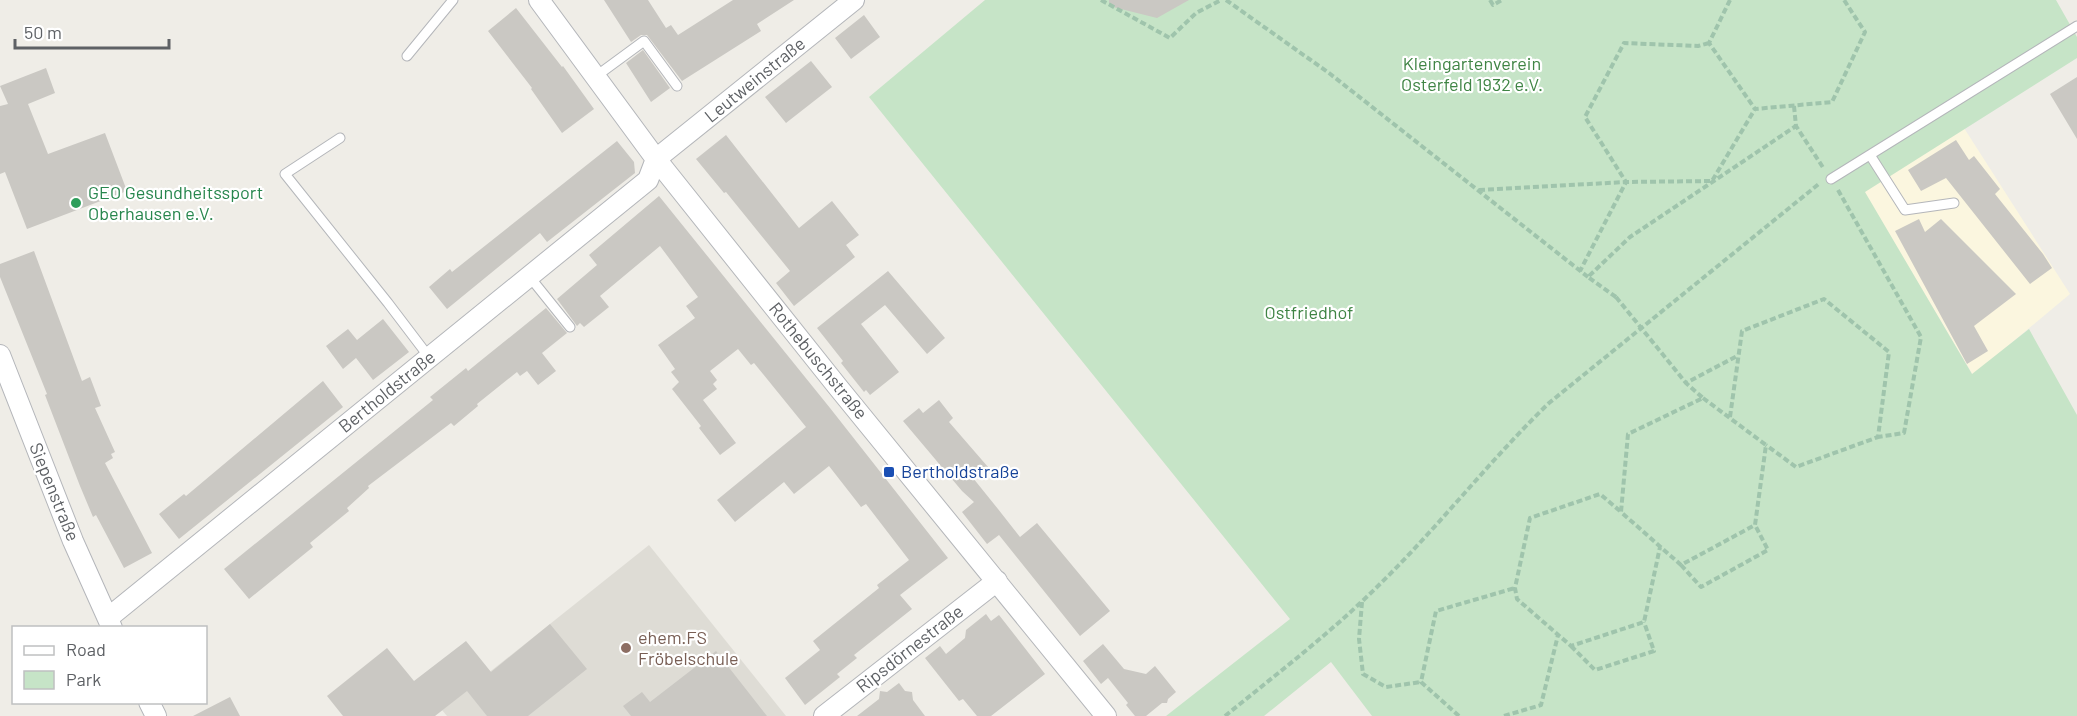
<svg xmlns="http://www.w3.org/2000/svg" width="2077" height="716" font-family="Barlow,sans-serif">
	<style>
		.commercial { fill: #fbf6df }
		.education { fill: #dedcd5 }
		.green { fill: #c6e4c7 }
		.building { fill: #cac8c3 }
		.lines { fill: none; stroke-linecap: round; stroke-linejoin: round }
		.lane-casing { stroke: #b4b6ba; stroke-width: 11 }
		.street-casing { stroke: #b4b6ba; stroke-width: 22 }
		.path { stroke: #9fc4ac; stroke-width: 4; stroke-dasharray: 6 3; stroke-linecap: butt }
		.lane { stroke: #fff; stroke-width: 9 }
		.street { stroke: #fff; stroke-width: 20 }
		.path-bridge { stroke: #9fc4ac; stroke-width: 4; stroke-dasharray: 6 3; stroke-linecap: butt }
		.leisure-dot { fill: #2e9e5b; stroke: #fff; stroke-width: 2 }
		.transit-dot { fill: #1a4fb4; stroke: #fff; stroke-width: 2 }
		.education-dot { fill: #8d6e63; stroke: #fff; stroke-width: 2 }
		.labels { text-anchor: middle; stroke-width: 4.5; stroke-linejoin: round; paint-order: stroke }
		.park-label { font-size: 18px; fill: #3f8444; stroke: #fff }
		.street-label { font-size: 18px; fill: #5e6165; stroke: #fff }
		.leisure-label { font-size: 18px; fill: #27864d; stroke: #fff; text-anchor: start }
		.transit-label { font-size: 18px; fill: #164399; stroke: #fff; text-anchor: start }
		.education-label { font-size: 18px; fill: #785e54; stroke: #fff; text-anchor: start }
	</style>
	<rect width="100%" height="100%" fill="#efede7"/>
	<path class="commercial" d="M1964 128 2070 294 1973 375 1864 192Z"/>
	<path class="education" d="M649 545 786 716H447L442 710Z"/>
	<path class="green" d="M985 0H2056L2077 37V58L1865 192 1972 374 2029 329 2077 415V716H1372L1331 662 1264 716H1166L1290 619 869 97Z"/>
	<path class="building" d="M604 0H648L666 28 671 25 678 35 733 0H794L757 24 761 31 682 81 647 35H641L631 42Z
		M1109 0H1189L1157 18 1109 6Z
		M516 8 562 67 563 66 594 109 562 133 531 89 532 88 488 31Z
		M864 15 880 37 851 59 835 38Z
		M643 50 670 88 651 102 626 63Z
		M811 61 832 87 786 123 765 97Z
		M46 68 55 93 28 104 48 154 105 133 127 191 27 229 5 172 0 174V106L8 104 0 86Z
		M2077 77V139L2050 94Z
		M726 135 799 228 832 201 859 235 846 245 855 257 794 306 776 283 790 271 726 192 724 193 696 159Z
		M1956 140 1969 160 1974 156 2000 189 1995 194 2043 254 2052 268 2030 284 1946 178 1921 191 1908 170Z
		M617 141 634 162 635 173 547 242 540 233 447 309 429 287 450 269 452 272Z
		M659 196 830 408 948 558 900 595 912 609 854 655 857 658 837 674 840 677 805 705 785 678 820 650 813 641 879 588 877 585 909 560 866 504 861 507 829 466 794 494 784 482 735 522 717 500 806 427 754 363 751 365 738 349 710 371 717 380 713 384 717 389 703 400 736 443 720 455 699 428 701 426 672 389 679 382 671 372 675 369 658 345 695 318 686 306 698 297 660 246 600 296 609 307 584 327 580 323 577 326 557 299 597 265 589 255Z
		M1919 219 1925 232 1941 219 2016 294 1974 326 1988 351 1967 364 1895 231Z
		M34 251 82 381 90 377 101 406 95 408 115 452 111 454 113 458 105 463 152 553 124 568 96 515 93 517 80 486 45 395 47 394 0 277V264Z
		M888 271 945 338 927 354 885 305 861 324 899 372 870 395 866 390 864 392 841 363 843 361 817 328Z
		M546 308 567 333 542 353 556 371 538 385 527 371 520 376 517 372 477 404 478 406 454 426 451 423 368 486 369 488 347 508 349 511 310 543 313 547 249 599 224 569 433 400 430 397 466 368 468 371 479 362Z
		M383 319 409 352 373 380 356 358 343 369 326 346 348 329 357 340Z
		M323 381 343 407 179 539 159 514 184 494 186 496Z
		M939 400 953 418 949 422 988 467 973 478 998 509 1020 537 1037 523 1110 611 1080 636 999 535 987 544 962 512 974 502 962 491 903 421 919 408 923 413Z
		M986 614 991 621 999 615 1045 674 991 716H977L963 699 959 701 925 658 940 646 946 654 965 638 966 630Z
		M550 624 587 669 528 716H487L467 691 435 716H343L327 696 387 648 414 681 466 641 491 672Z
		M1103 644 1124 669 1146 674 1155 666 1176 692 1168 699 1167 703H1162L1146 716H1135L1126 705 1128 703 1108 678 1101 684 1083 661Z
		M716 651 767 716H631L623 706 642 692 650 702Z
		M899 683 905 691 912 692 913 700 925 716H857L879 699 880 691 887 692Z
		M230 697 240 716H193Z"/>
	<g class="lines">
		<g class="lane-casing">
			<path id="lane" d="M407 56 453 0
				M595 77 644 41 677 86
				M340 138 285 174 388 303 429 357
				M1870 155 1905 210 1954 203
				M1831 179 2077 26
				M529 276 570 327"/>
		</g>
		<g class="street-casing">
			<path id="street" d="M539 0 656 159 837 386 1106 716
				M0 355 73 541 112 628
				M108 618 648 180 656 159 854 0
				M149 702 156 716
				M824 716 997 581"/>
		</g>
		<path class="path" d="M1101 0 1170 38 1196 13 1221 0
			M1226 0 1329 73 1588 277
			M1490 0 1493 5 1502 0
			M1730 0 1709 43 1755 109 1832 102 1865 32 1844 0
			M1709 43 1698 46 1624 43 1585 117 1626 182 1712 181 1755 109
			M1794 106 1796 126 1824 169
			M1479 190 1626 182 1580 271
			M1838 190 1921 337 1904 433 1878 437
			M1616 297 1588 277 1630 237 1796 126
			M1703 398 1766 445 1755 525 1681 565 1621 512 1628 434 1703 398 1686 383 1737 356
			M1730 417 1742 331 1824 299 1889 352 1878 437 1796 467 1766 445
			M1620 511 1600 494 1530 518 1515 588 1517 599 1571 646 1644 622 1660 547
			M1681 565 1701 587 1768 550 1755 525
			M1362 602 1359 639 1363 674 1386 687 1421 682
			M1571 646 1595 670 1654 651 1644 622
			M1225 716C1278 673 1333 631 1381 583 1440 525 1490 460 1549 403L1820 183
			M1459 716 1421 682 1436 611 1515 588
			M1504 716 1541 705 1558 635"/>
		<use href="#lane" class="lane"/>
		<use href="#street" class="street"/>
		<path class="path-bridge" d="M1616 297 1686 383"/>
	</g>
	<circle class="leisure-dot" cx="76" cy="203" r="6"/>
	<rect class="transit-dot" x="883" y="466" width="12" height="12" rx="3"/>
	<circle class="education-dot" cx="626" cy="648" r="6"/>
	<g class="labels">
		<g class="park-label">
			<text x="1472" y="70">Kleingartenverein<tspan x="1472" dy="21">Osterfeld 1932 e.V.</tspan></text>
			<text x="1309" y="319">Ostfriedhof</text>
		</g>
		<g class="street-label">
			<text transform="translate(755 80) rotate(-39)" y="6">Leutweinstraße</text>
			<text transform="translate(818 361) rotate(51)" y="6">Rothebuschstraße</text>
			<text transform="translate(387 392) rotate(-39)" y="6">Bertholdstraße</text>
			<text transform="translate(54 492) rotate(68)" y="6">Siepenstraße</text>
			<text transform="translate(910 649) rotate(-38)" y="6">Ripsdörnestraße</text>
		</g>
		<g class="leisure-label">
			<text x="88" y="199">GEO Gesundheitssport<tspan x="88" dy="21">Oberhausen e.V.</tspan></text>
		</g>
		<g class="transit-label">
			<text x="901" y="478">Bertholdstraße</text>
		</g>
		<g class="education-label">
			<text x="638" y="644">ehem.FS<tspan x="638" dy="21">Fröbelschule</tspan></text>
		</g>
	</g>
	<rect x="12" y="626" width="195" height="78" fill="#ffffff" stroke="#bfc0c1" stroke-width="1.5"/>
	<rect x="24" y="646" width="30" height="9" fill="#ffffff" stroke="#bfc0c1" stroke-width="1.5"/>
	<text x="66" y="656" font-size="18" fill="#5e6165">Road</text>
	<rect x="24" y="671" width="30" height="18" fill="#c6e4c7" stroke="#bfc0c1" stroke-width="1.5"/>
	<text x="66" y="686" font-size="18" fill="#5e6165">Park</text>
	<path d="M15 39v9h154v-9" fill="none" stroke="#5e6165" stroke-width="3"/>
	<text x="24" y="39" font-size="18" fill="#5e6165" stroke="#ffffff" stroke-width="4.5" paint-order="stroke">50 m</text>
</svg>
